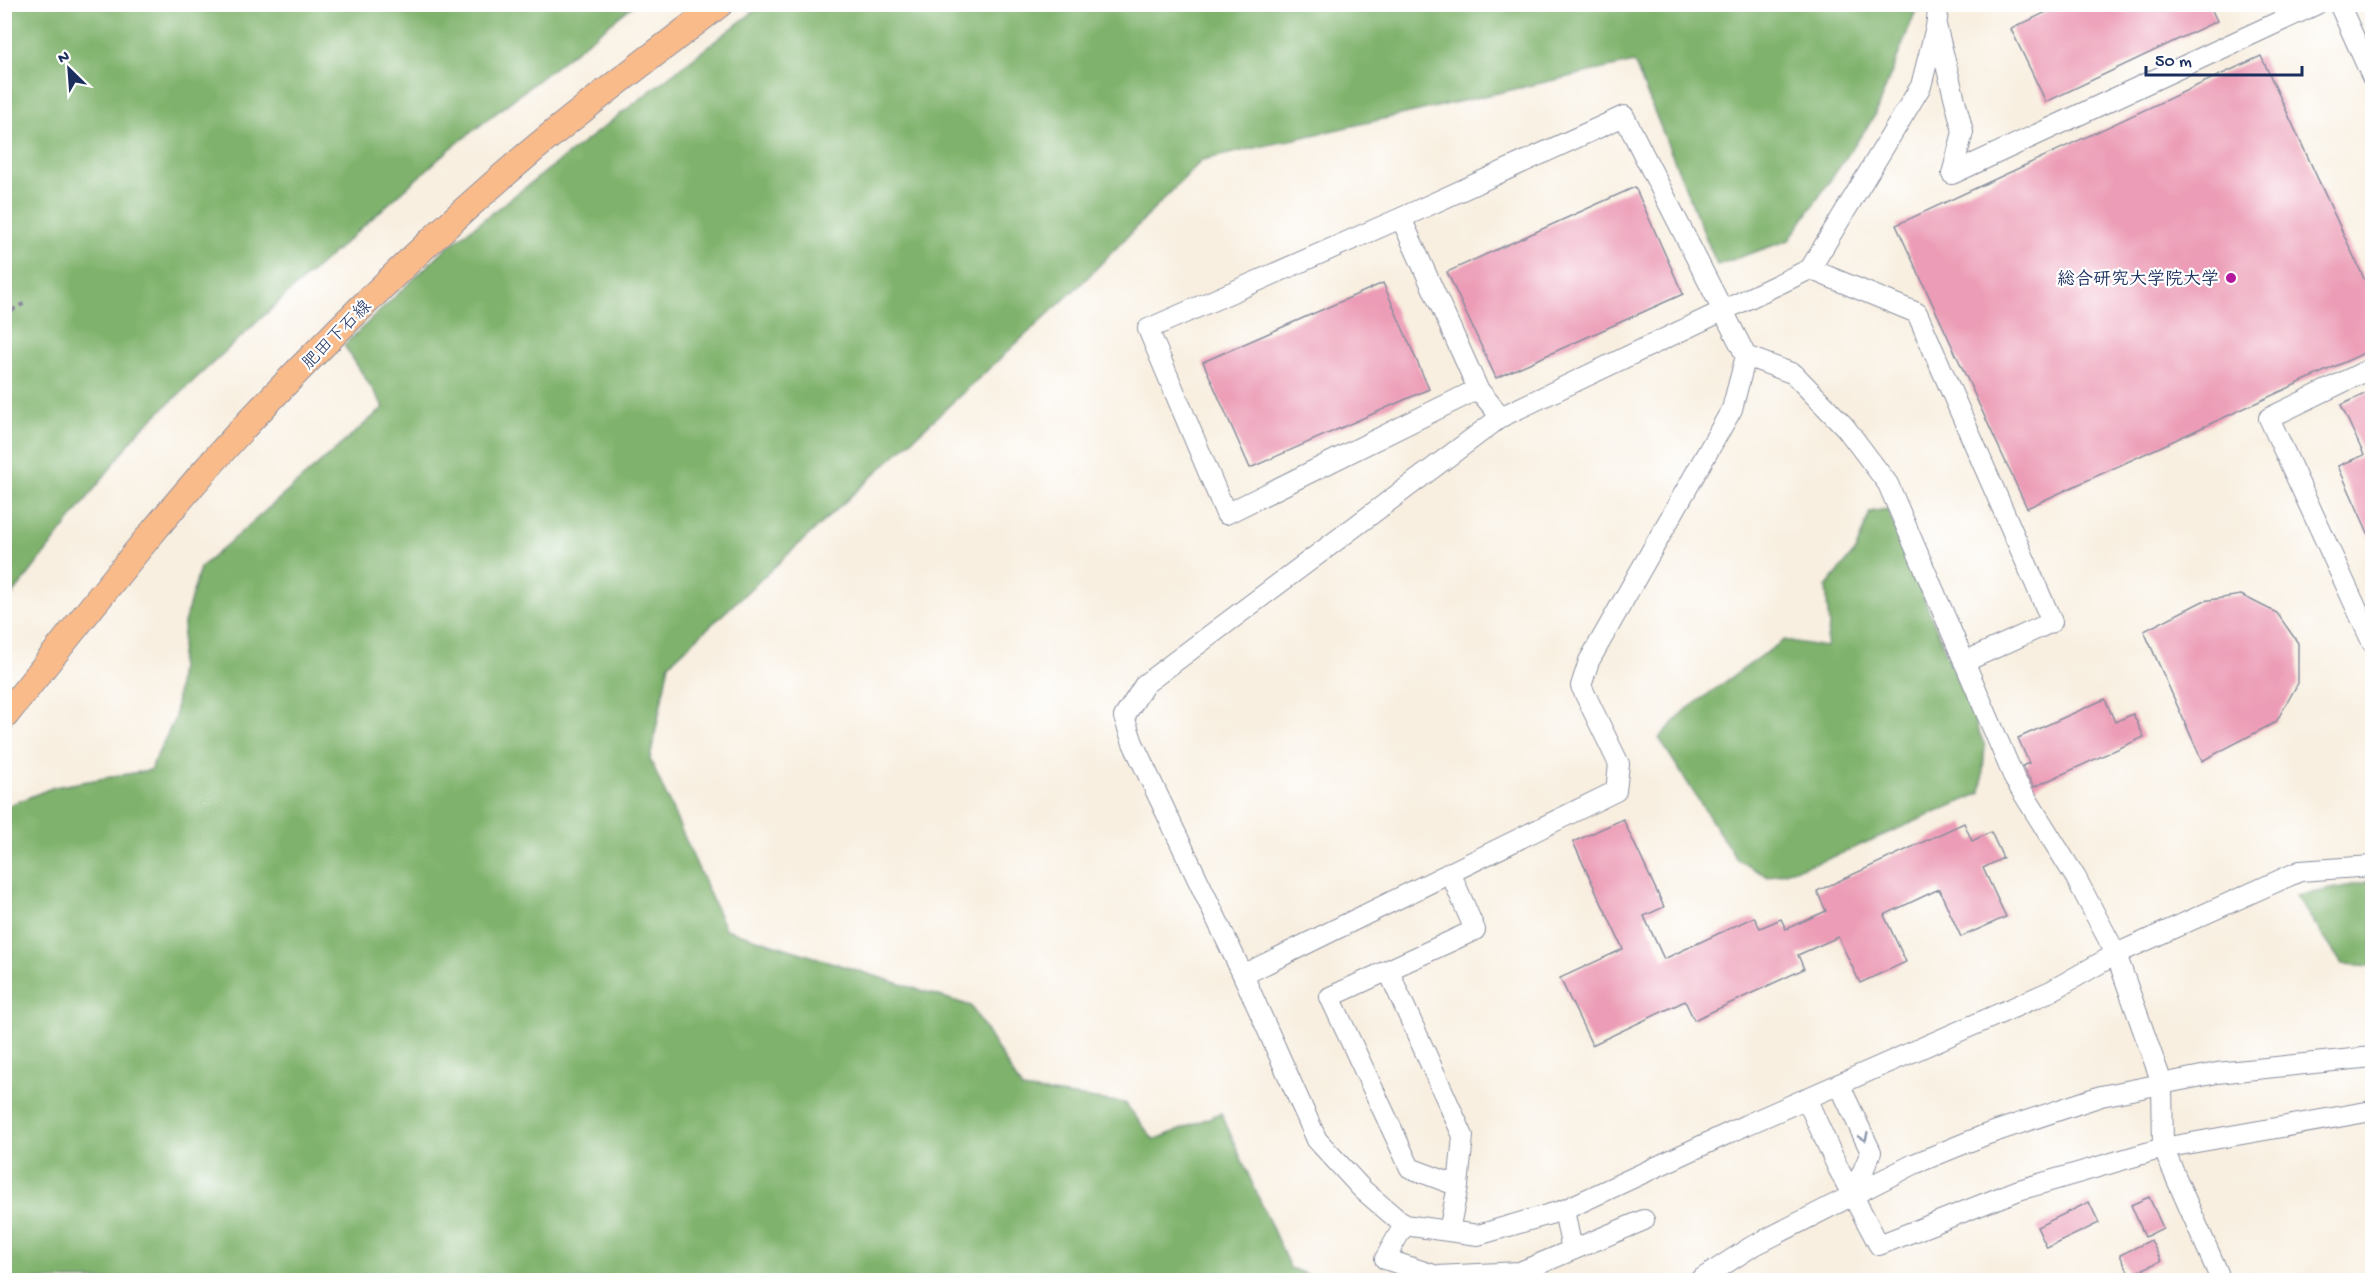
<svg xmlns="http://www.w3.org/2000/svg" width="2377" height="1285" font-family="'Gochi Hand','Klee One',sans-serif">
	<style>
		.forest { fill: #7fb26c; stroke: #4d7065; stroke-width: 1.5 }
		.building { fill: #ec9cb6 }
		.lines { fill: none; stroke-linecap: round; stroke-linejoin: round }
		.minor-casing { stroke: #8a8f9f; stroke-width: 22 }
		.major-casing { stroke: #8a8f9f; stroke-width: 28 }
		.path { stroke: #8a8f9f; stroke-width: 4; stroke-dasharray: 4.5 4.5; stroke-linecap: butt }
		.minor { stroke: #fff; stroke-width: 20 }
		.major { stroke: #fabb8b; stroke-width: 26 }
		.oneway { stroke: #8d97ae }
		.poi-dot { fill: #b5179e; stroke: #fff; stroke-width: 2 }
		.labels { text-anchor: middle; stroke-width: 4.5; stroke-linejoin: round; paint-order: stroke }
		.poi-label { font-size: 18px; font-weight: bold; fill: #1b2f5e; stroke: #fff; text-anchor: end }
		.street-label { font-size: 18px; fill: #1b2f5e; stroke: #fff }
	</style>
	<rect width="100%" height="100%" fill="#fff"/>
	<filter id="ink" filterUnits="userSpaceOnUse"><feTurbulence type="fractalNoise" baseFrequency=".0167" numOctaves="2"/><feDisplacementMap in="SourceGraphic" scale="12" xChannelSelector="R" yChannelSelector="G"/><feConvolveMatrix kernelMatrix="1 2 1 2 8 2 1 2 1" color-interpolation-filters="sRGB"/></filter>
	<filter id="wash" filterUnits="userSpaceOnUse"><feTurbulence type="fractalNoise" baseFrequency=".008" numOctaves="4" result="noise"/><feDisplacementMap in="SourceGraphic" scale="24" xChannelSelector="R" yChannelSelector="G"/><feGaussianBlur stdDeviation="1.35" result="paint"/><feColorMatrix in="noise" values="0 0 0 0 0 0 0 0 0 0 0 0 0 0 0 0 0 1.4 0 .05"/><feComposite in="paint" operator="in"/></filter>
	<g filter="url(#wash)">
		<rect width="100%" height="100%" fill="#f8efe0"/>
		<path class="forest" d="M5 4H634V5L450 149 294 288 139 431 5 605Z
			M762 5H1918L1874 117 1789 240 1717 265 1634 62 1202 160 1083 282 669 664 650 759 725 929 971 1006 1022 1089 1125 1103 1154 1140 1221 1113 1290 1268 1321 1280H5V807L54 787 150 770 175 718 184 623 200 568 384 407 344 345 445 249Z
			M1887 509 1985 746 1981 793 1828 859 1768 877 1736 859 1659 738 1687 709 1784 640 1826 647 1829 627 1826 587 1856 550 1870 512Z
			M2372 881V966L2342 964 2296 896Z"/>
		<g id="blocks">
			<path class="building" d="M2063 4H2209L2217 21 2046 102 2011 29Z
				M2261 56 2373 298V349L2027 508 1896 225Z
				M1635 187 1683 294 1496 378 1447 272Z
				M1383 283 1429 389 1250 468 1203 362Z
				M2373 390V544L2338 466 2364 455 2341 405Z
				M2241 595 2277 613 2298 643V683L2276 722 2202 761 2144 631 2203 601Z
				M2105 699 2115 722 2133 714 2144 737 2034 787 2022 766 2029 763 2018 738Z
				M1623 819 1664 907 1644 916 1664 959 1754 917 1760 928 1781 919 1786 929 1826 911 1817 891 1964 823 1972 841 1991 832 2003 858 1983 868 2006 917 1961 937 1939 889 1884 915 1906 962 1860 983 1838 937 1798 955 1804 969 1694 1020 1685 1001 1592 1045 1560 978 1623 949 1573 842Z
				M2149 1197 2163 1228 2145 1237 2131 1205Z
				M2089 1202 2099 1223 2047 1248 2037 1227Z
				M2151 1240 2161 1261 2130 1275 2120 1255Z"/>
		</g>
	</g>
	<g filter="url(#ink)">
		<use href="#blocks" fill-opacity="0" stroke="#8a8f9f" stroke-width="1.5"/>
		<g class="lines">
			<g class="minor-casing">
				<path id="minor" d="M1939 4 1936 27 1921 86 1810 269 1501 417 1145 684 1124 717 1133 743 1243 975 1317 1140 1363 1190 1404 1225 1478 1235 1564 1210 1746 1125 2051 991 2116 954 2300 871 2372 866
					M2339 4 2372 77
					M1937 29 1963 132 1952 174 2317 4
					M1401 218 1478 389 1501 417
					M1810 269 1917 313 2052 622 1964 662
					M2372 368 2269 418 2372 642
					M1478 389 1226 514 1148 329 1401 218 1624 116 1746 356 1794 374 1845 427 1888 484 2015 780 2076 878 2116 954 2162 1083 2163 1148 2218 1273
					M1388 970 1463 1136 1458 1186
					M1243 975 1616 791 1619 764 1581 686 1589 661 1732 409 1746 356
					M1839 1084 1871 1152 1853 1194
					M1806 1098 1838 1168 1879 1245 2019 1190 2163 1148 2372 1111
					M1564 1210 1572 1250
					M1404 1225 1385 1259 1437 1276 1520 1272 1644 1220
					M1449 1231 1458 1186 1410 1168 1330 997 1475 930 1450 872
					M1700 1280 1751 1247 1914 1164 1985 1135 2101 1096 2217 1073 2372 1057"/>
			</g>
			<g class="major-casing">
				<path id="major" d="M4 717C88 612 170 505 262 408 346 320 434 234 527 155 589 102 655 54 720 4"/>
			</g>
			<path class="path" d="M4 315 25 303"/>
			<use href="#minor" class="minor"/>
			<use href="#major" class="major"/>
		</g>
		<defs><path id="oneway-chevron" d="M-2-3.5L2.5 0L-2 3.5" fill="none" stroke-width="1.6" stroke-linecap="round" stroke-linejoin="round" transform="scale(1.5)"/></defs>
		<use class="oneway" href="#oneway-chevron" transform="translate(1864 1137) rotate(65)"/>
	</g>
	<circle class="poi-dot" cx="2231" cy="278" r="6"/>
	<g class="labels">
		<g class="poi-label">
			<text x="2219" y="284">総合研究大学院大学</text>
		</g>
		<g class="street-label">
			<text transform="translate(336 334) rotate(-45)" y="6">肥田下石線</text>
		</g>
	</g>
	<rect width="2377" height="1285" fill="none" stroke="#fff" stroke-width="24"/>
	<g transform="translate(69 69) rotate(335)" stroke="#ffffff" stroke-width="4.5" paint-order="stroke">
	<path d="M0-4.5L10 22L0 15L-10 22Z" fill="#1b2f5e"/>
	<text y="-9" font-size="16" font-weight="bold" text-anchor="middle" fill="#1b2f5e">N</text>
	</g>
	<path d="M2146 66v9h156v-9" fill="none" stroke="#1b2f5e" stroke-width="3"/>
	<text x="2155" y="66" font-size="18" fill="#1b2f5e" stroke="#ffffff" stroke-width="4.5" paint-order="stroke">50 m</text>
</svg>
